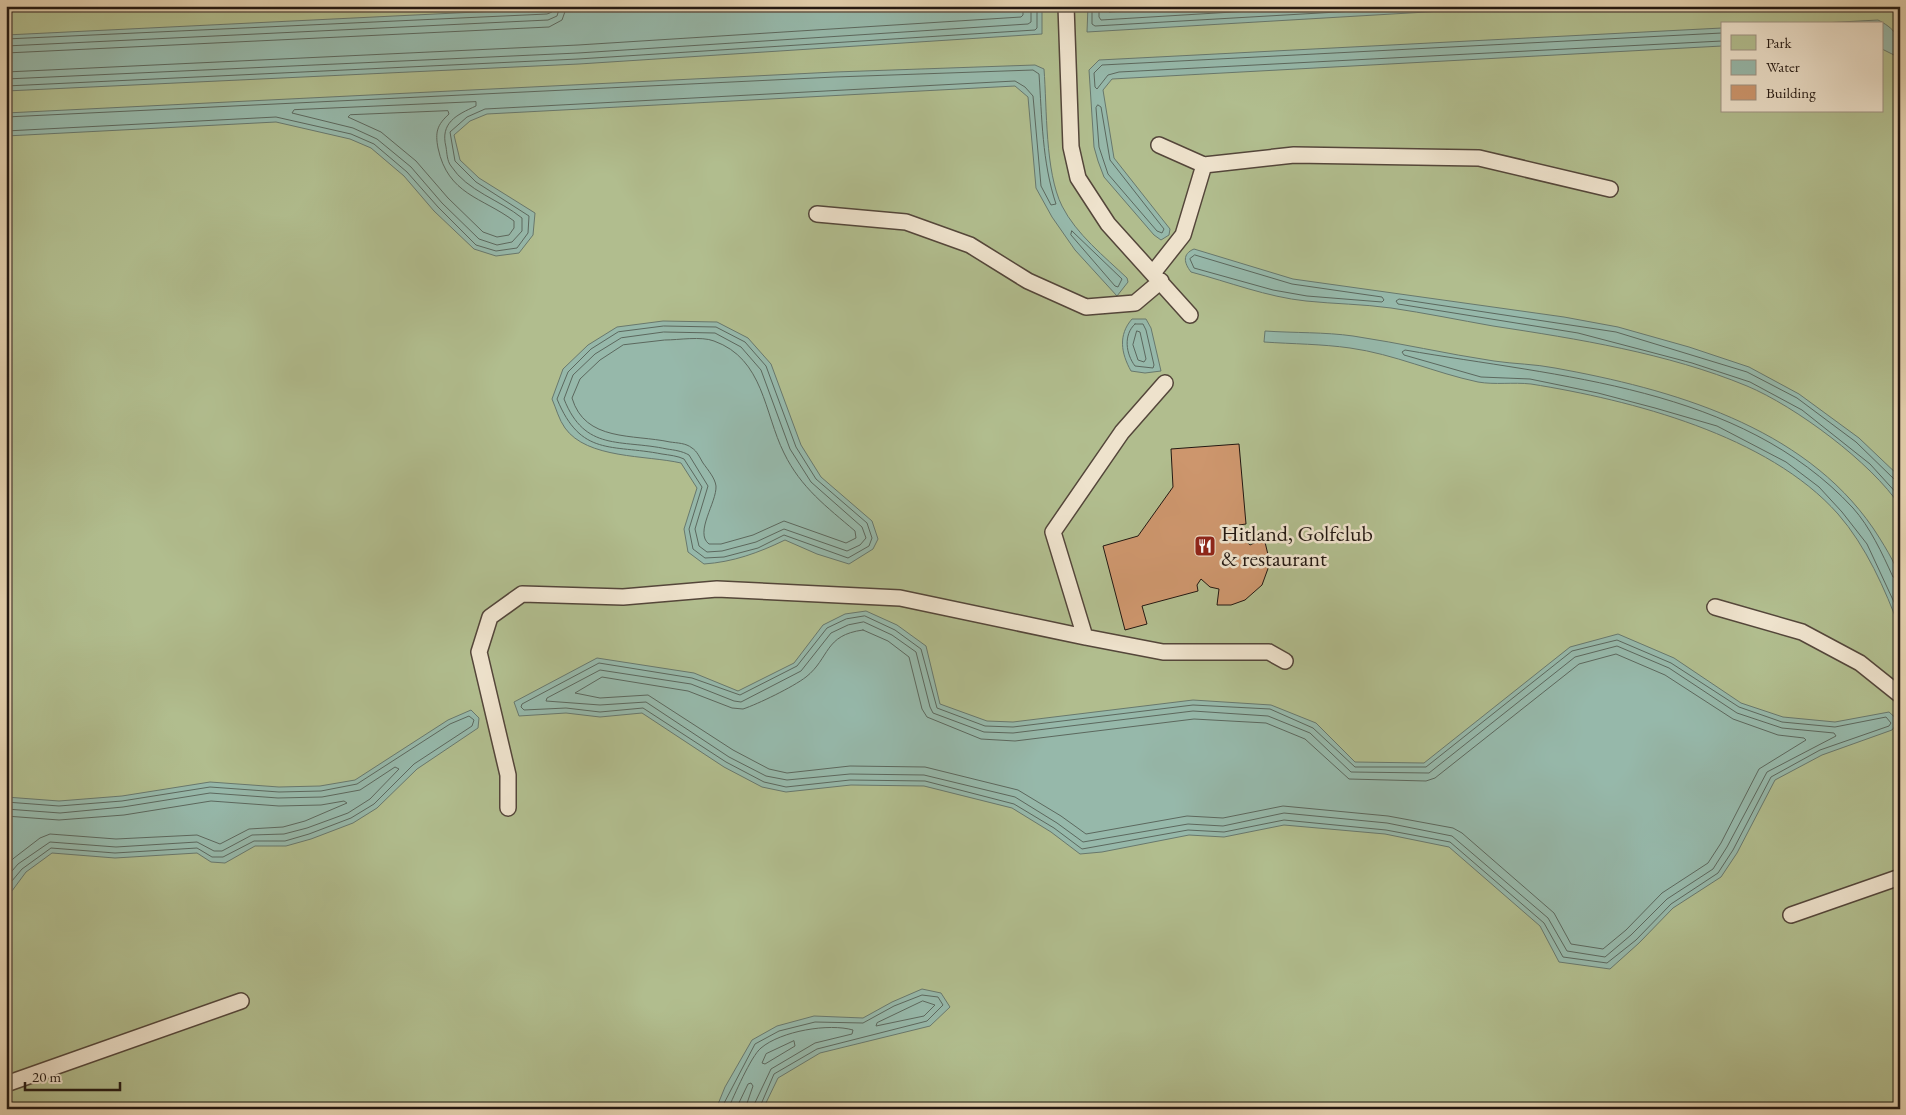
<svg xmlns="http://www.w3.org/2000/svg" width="1906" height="1115" font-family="'EB Garamond',serif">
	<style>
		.green { fill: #b1bd8e; stroke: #6a6a50; fill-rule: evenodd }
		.water { fill: #96b8aa; stroke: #68786d }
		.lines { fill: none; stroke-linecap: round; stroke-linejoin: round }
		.shore { stroke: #5c685e; stroke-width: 1 }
		.building { fill: #cd966d; stroke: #231812 }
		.service-casing { stroke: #54463a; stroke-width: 18 }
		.service { stroke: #eee2cc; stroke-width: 15 }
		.labels { text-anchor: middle; stroke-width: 5; stroke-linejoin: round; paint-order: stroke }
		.poi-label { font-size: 22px; fill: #231812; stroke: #eee2cc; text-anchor: start }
	</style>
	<rect width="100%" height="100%" fill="#e5d2b0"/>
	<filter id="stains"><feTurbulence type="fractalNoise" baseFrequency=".004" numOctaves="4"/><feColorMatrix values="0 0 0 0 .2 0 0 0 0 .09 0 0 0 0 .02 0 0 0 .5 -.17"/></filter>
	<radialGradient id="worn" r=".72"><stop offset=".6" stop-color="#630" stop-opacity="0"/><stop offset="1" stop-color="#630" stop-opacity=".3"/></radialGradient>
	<path class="green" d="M6 6H1900V1109H6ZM1722 24H1882V111H1722Z"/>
	<path class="water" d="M599 6H1042V34L579 64 6 91V35Z
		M1088 6H1528L1087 32Z
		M1878 20C1892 27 1906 39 1896 56L1882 49V24H1804Z
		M1722 28V46L1112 79 1103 90 1114 158 1170 229 1169 235 1161 240 1154 235 1104 177 1098 161 1094 147 1089 70 1099 60Z
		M1035 65 1044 69C1047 108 1045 172 1062 206 1076 234 1105 257 1127 278L1128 282 1117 296 1075 250 1052 217 1036 188 1028 97 1015 86 487 114 470 121 454 135 460 160 479 178 535 213 533 235 519 253 496 256 474 249 434 211 404 176 371 148 350 139 276 122 6 136V113L835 72Z
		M1194 249 1293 279 1564 317 1618 327 1689 347 1749 367 1799 394 1859 438 1900 477V506C1872 463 1795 406 1747 386 1667 353 1578 339 1493 326 1459 320 1425 313 1391 308 1363 304 1334 304 1306 301 1267 297 1229 282 1191 272 1184 263 1182 254 1194 249Z
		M1132 319H1146L1151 328 1161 371 1145 373 1131 371C1121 353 1118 335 1132 319Z
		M663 321 717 322 748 338 771 364 801 445 821 477 872 521 878 539 873 549 849 564 817 554 785 540C758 553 733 562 704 564L688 552 684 529 697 488 681 463C646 455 587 459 565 428 559 420 556 408 552 399L563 369 588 345 617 327Z
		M1265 331C1294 333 1325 332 1353 336 1400 343 1447 354 1494 361 1514 364 1535 364 1555 368 1671 389 1803 426 1873 528 1881 540 1897 565 1900 579 1903 595 1900 614 1900 629 1885 589 1866 546 1838 514 1768 435 1631 400 1531 384 1513 382 1495 385 1478 382 1435 373 1394 354 1350 348 1322 344 1293 344 1264 342Z
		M866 611 897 625 926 646 940 704 987 721 1013 722 1193 700 1271 705 1316 723 1355 762 1424 763 1570 647 1618 634 1674 658 1741 703 1783 717 1835 722 1889 712 1899 721 1892 730 1822 755 1775 780 1737 853 1721 877 1673 908 1639 943 1610 969 1559 962 1540 926 1449 847 1385 834 1284 825 1224 837 1189 835 1102 852 1080 854 1051 832 1012 808 924 786 851 785 786 792 762 787 724 767 642 713 600 717 566 713 519 716 514 702 597 658 694 673 738 691 794 663 823 625 845 614Z
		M471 710 479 718 478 728 417 769 377 808 353 823 311 839 286 846H255L225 863 211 862 197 853 115 858 52 853 26 872 6 899V797L59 801 122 796 210 782 279 787 320 786 355 780 448 720Z
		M922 989 941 993 950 1007 930 1026 820 1053 778 1078 763 1109H716L725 1087 752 1040 777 1026 814 1016 863 1018 892 1002Z"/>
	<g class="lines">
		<path class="shore" d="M1092 6V24L1095 26 1441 6
			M1099 6V17L1101 20 1332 6
			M1106 6 1109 12 1201 6
			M1722 33 1102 65 1094 73 1095 87 1097 89 1108 75 1119 72 1722 41
			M6 39 547 14 552 12 553 6
			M6 46 548 20 557 16 560 6
			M6 53 549 27 562 20 567 6
			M6 72 578 45 1021 17 1023 15V6
			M6 79 578 53 1028 24 1031 22V6
			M6 86 578 59 1035 30 1037 28V6
			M476 102V106C456 115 440 123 446 147 447 153 447 161 451 166 467 191 500 200 522 218V231L512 242 497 245 479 239 442 203 411 167 377 139 353 128 292 113 294 110Z
			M1098 105 1101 107 1110 160 1164 229 1162 233 1157 231 1108 174 1099 147 1096 108Z
			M448 111 449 114C437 125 435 132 438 148 448 195 482 197 514 221V228L509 235 497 237 483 232 448 198 416 161 381 132 348 117 350 115Z
			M6 117 835 77 1033 70 1039 74C1042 117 1042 162 1056 204L1051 205 1041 186 1033 96 1025 87 1015 81 485 109 467 117 450 132 455 161 476 182 529 216 528 233 517 248 496 251 476 245 438 207 407 172 374 144 351 134 276 117 6 131
			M1072 231 1122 279 1118 287 1115 286 1071 235Z
			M1195 255 1292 284 1382 297 1384 300 1382 302 1307 296 1273 290 1194 268 1190 259Z
			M1135 324H1143L1146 330 1154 365 1153 368 1135 366C1126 354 1123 335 1135 324Z
			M664 326 716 327 745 342 766 366 796 447 816 479 867 523 872 538 869 546 848 558 784 535 758 548 724 557 705 558 693 549 689 529 702 487 684 459C678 456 669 455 662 454 611 444 581 457 557 399L568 372 591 349 618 332Z
			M1137 331 1140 332 1146 359 1144 362 1138 360 1133 345Z
			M664 332 715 333 741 347 761 370 790 449 811 482 862 527 866 538 860 545 847 551 784 529 756 542 722 551 707 552 699 546 695 529 708 486 689 455C682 451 674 450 667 449 620 439 585 452 564 399L573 375 595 354 621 338Z
			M665 340C679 340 701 336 714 341 764 359 764 413 784 453 801 488 827 507 855 531L856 538 846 543 784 521 753 535 721 544H709C694 533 717 502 716 486 715 478 708 470 703 463 700 458 697 451 692 448 686 443 677 443 670 442 633 434 585 442 572 398L580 379 600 360 623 345Z
			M1900 480 1894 479 1856 442 1797 398 1747 372 1616 332 1399 299 1396 301 1398 304 1578 333 1692 363 1750 382 1802 410 1870 464 1900 497
			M1900 579 1893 577C1882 553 1870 527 1853 508 1740 386 1559 377 1405 350L1402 352 1404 355 1481 377 1530 379 1598 393 1655 408 1717 426 1786 462 1819 487 1842 512 1867 544 1900 615
			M865 616 895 630 921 649 937 708 985 726 1013 727 1193 705 1270 709 1313 728 1355 767H1426L1572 651 1617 640 1671 663 1739 707 1782 722 1835 727 1886 717 1891 723 1889 726 1820 750 1771 777 1733 850 1718 873 1671 904 1636 940 1607 963 1563 957 1544 923 1450 842 1386 830 1284 820 1224 832 1188 830 1082 849 1054 828 1014 804 925 781 850 780 786 787 764 782 726 762 643 708 600 712 566 708 524 710 521 707 522 704 599 663 692 678 740 695 797 666 827 628 846 619Z
			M864 622 892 635 916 652 930 707 933 713 984 732 1013 733 1193 711 1268 716 1310 733 1351 772 1429 773 1575 657 1617 646 1669 668 1737 713 1782 728 1834 733 1836 736 1767 772 1727 847 1713 869 1667 899 1631 935 1605 957 1567 951 1548 918 1452 836 1387 823 1284 813 1223 826 1188 824 1083 842 1057 823 1015 797 924 775 850 774 787 780 766 776 729 757 646 702 600 705 546 701 547 698 600 670 691 684 734 701 741 702 801 671 831 633 848 625Z
			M863 630 888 641 909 657 922 709 927 717 981 739 1015 741 1194 719 1266 723 1305 739 1349 779 1426 781 1435 778 1579 664 1616 654 1665 675 1733 719 1778 735 1804 738 1806 740 1759 769 1721 843 1708 863 1662 893 1626 930 1603 949 1571 944 1554 913 1462 833 1453 828 1388 816 1283 806 1223 818 1187 816 1086 834 1061 816 1018 790 925 767 850 766 787 773 769 769 733 750 648 695 600 698 575 693 602 677 688 691 732 708 743 709C758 704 793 687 806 677 830 658 824 635 863 630Z
			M6 802 59 806 122 801 210 787 279 792 321 791 357 784 450 724 469 716 474 720 472 726 414 764 374 804 351 818 309 834 285 841H254L223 857H212L197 848 115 853 51 848 22 869 6 888
			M6 809 60 813 123 807 210 793 278 798 322 797 360 790 395 767 399 769 370 799 348 813 307 828 284 834 252 835 222 851H214L197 842 116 847 50 842 18 864 6 878
			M6 816 59 820 124 815 211 801 279 806 321 805 344 801 347 803 305 821 283 827 249 829 220 844 197 835 116 839 50 834 40 838 14 858 6 866
			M923 1001 935 1005 924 1016 876 1026 877 1023Z
			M794 1041 795 1046 765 1064 762 1063 766 1054Z
			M721 1109 755 1044 779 1031 815 1022 863 1023 894 1006 922 995 938 997 943 1005 927 1021 817 1049 774 1074 759 1109
			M728 1109C734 1096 751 1056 761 1048 781 1031 829 1023 853 1030L852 1034 815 1043 771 1069 752 1109
			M736 1109 748 1084 751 1083 753 1086 745 1109"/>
	</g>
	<path class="building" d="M1239 444 1246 524 1239 525 1235 531 1250 545 1264 538 1270 563 1262 585 1245 600 1231 605H1217L1219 589 1210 587 1201 579 1197 585 1198 591 1142 606 1147 624 1125 630 1103 546 1138 536 1173 487 1171 449Z"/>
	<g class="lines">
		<g class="service-casing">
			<path id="service" d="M1066 6 1071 147 1078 178 1108 224 1190 315
				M1204 165 1294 155 1479 158 1610 189
				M817 214 906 222 970 245 1028 281 1086 307 1135 303 1161 281
				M1153 273 1183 235 1204 165 1159 145
				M1165 383 1122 432 1053 532 1085 637 1163 652H1269L1285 661
				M1715 607 1802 632 1860 663 1900 695
				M508 808V775L479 652 490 617 522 594 623 597 717 589 900 598 1085 637
				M1791 915 1900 877
				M6 1084 241 1001"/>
		</g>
		<use href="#service" class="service"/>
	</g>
	<defs>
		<g id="restaurant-square" transform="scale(1.125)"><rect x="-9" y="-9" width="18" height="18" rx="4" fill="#8f2418" stroke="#eee2cc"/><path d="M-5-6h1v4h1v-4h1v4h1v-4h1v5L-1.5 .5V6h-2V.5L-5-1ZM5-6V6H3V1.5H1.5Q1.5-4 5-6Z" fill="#fff"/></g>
	</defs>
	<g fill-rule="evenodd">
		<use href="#restaurant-square" x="1205" y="546"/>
	</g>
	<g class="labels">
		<g class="poi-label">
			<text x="1221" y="541">Hitland, Golfclub<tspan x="1221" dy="25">&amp; restaurant</tspan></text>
		</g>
	</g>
	<rect width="1906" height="1115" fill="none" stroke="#e5d2b0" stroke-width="25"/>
	<rect x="8" y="8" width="1891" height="1100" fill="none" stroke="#231812" stroke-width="2.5"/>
	<rect x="12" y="12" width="1881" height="1090" fill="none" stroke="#231812"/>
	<rect x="1721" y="22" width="162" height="90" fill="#eee2cc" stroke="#9d9182"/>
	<rect x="1731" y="35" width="25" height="15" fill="#b1bd8e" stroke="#9d9182"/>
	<text x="1766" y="48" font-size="15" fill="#231812">Park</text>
	<rect x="1731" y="60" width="25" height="15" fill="#96b8aa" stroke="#9d9182"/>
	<text x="1766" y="72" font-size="15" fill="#231812">Water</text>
	<rect x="1731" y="85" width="25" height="15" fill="#cd966d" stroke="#9d9182"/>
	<text x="1766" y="98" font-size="15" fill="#231812">Building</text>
	<path d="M25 1082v8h95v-8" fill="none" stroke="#231812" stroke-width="2.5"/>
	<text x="32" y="1082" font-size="15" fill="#231812" stroke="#eee2cc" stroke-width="4" paint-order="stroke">20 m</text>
	<rect width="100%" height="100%" filter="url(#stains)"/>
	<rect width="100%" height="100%" fill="url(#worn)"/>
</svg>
